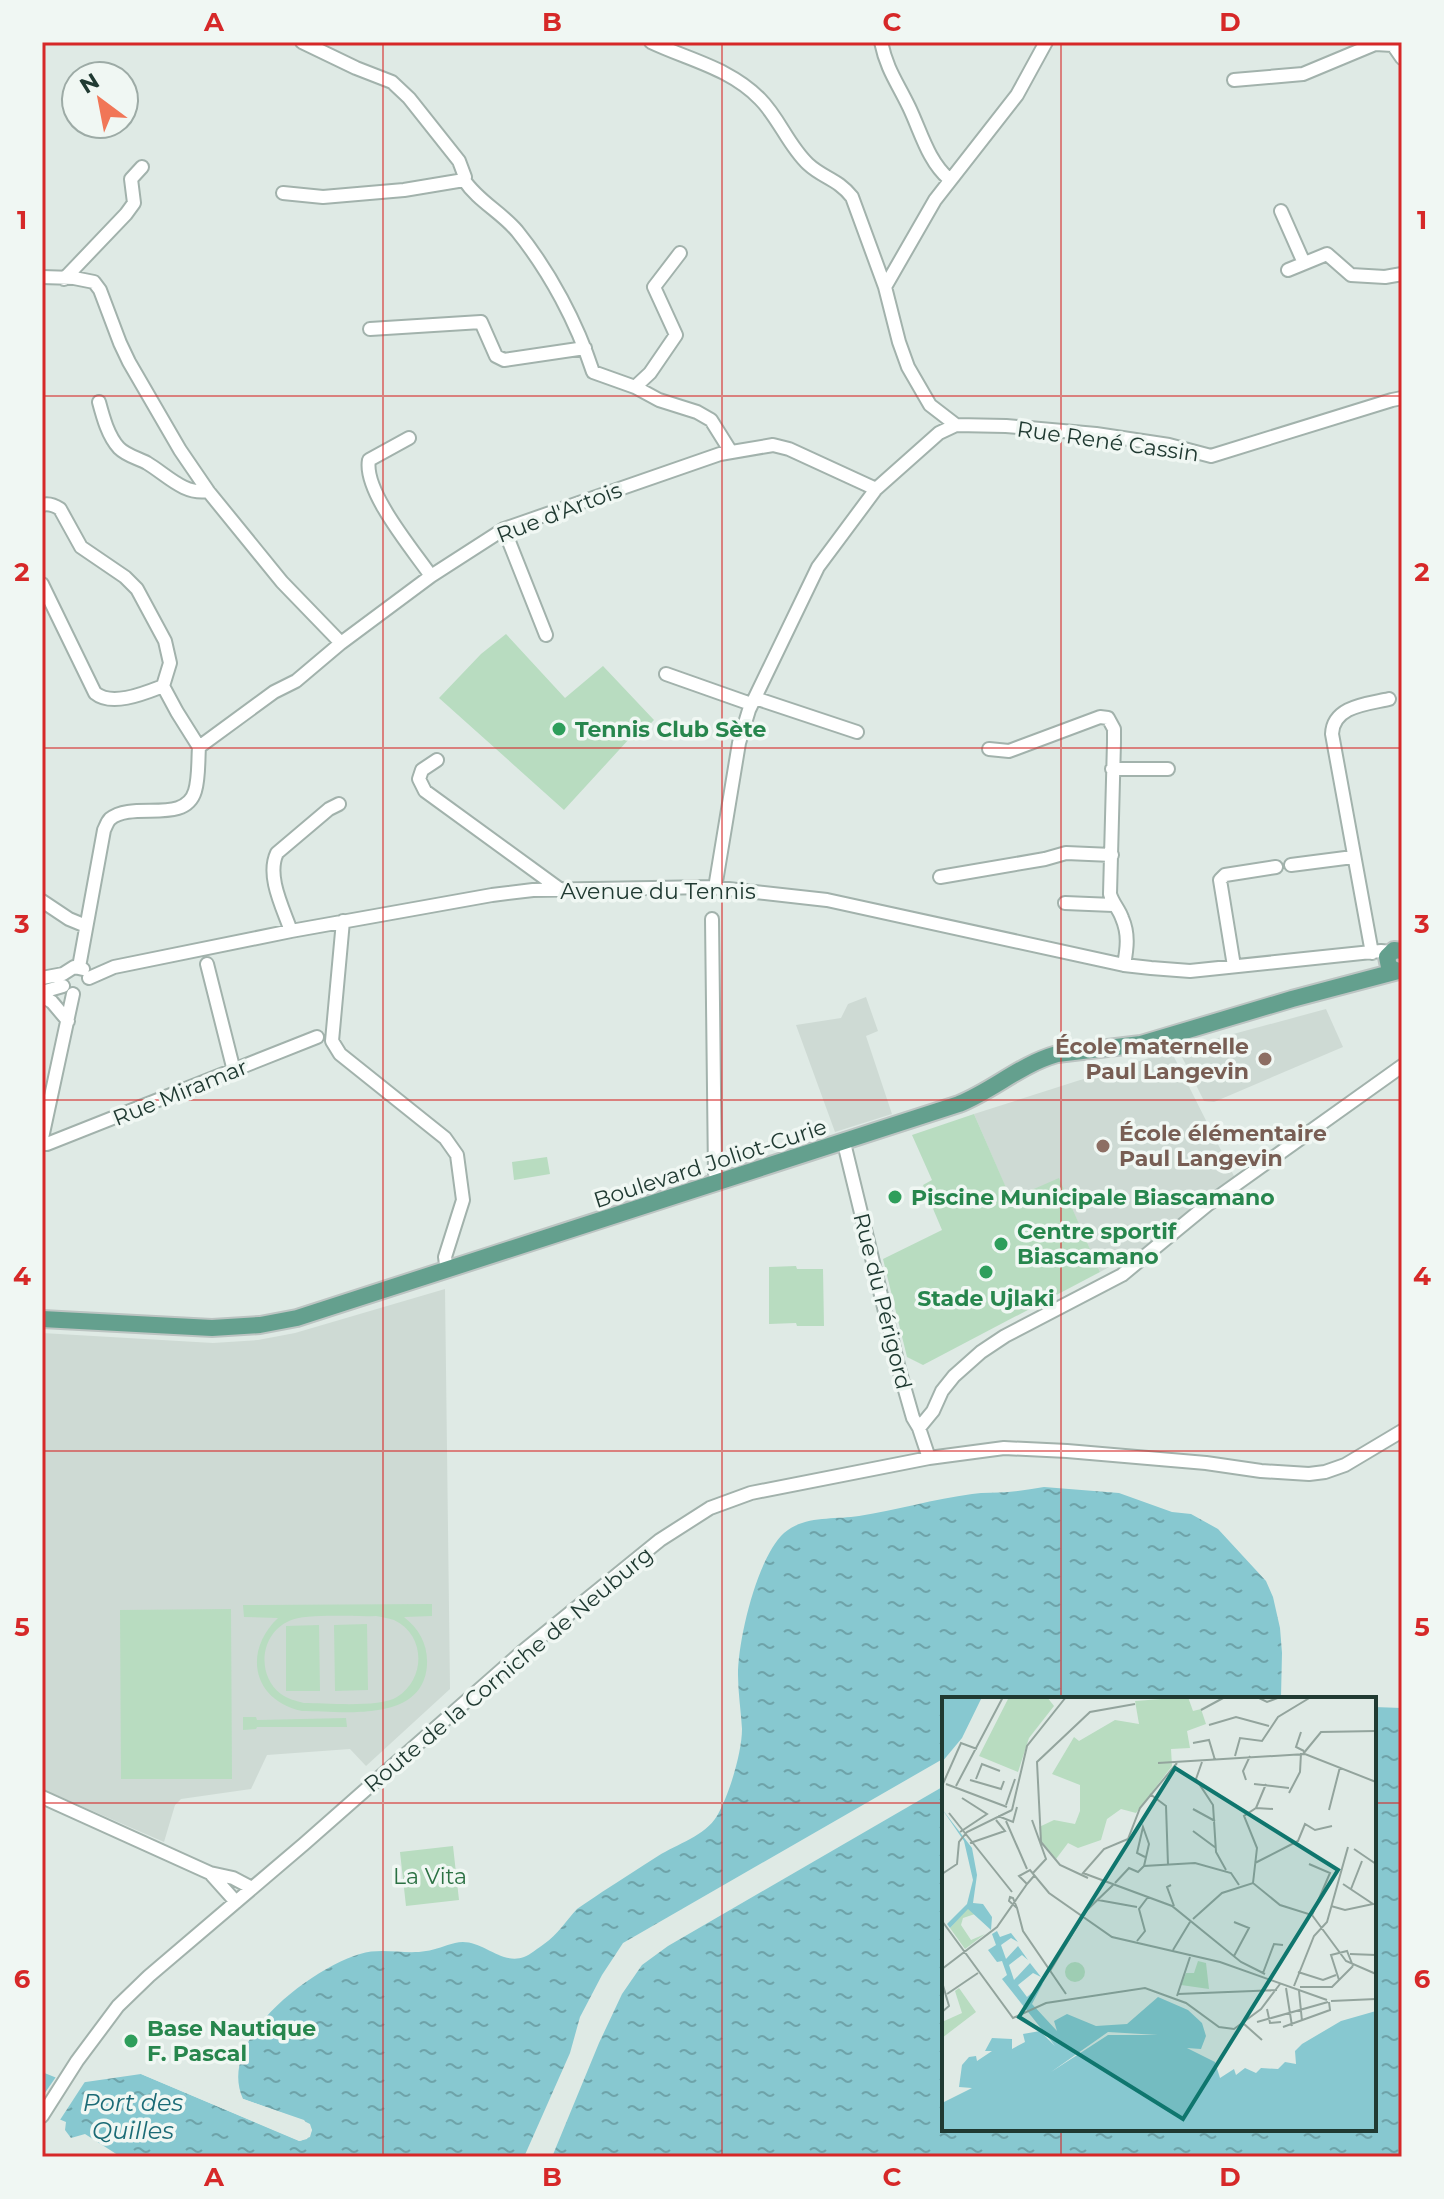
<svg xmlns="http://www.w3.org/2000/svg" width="1444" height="2199" font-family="Montserrat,sans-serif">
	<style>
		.built { fill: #cedad4 }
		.park { fill: #b8dcc0; fill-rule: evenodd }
		.water { fill: url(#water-ripples) }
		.pier { fill: #dfeae5 }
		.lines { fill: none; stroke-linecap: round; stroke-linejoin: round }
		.minor-casing { stroke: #a2b2ac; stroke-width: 16 }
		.major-casing { stroke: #bcc4c2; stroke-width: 20 }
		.minor { stroke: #fff; stroke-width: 12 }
		.major { stroke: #64a08e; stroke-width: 16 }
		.grid { fill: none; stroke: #d62828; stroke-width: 2; stroke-opacity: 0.55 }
		.leisure-dot { fill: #2e9e5b; stroke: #f0f7f3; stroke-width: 3 }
		.education-dot { fill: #8d6e63; stroke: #f0f7f3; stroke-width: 3 }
		.labels { text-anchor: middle; stroke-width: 7; stroke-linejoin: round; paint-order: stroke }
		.street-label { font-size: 22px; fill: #203a32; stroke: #f0f7f3 }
		.leisure-label { font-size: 22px; font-weight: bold; fill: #27864d; stroke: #f0f7f3; text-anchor: start }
		.education-label { font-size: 22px; font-weight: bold; fill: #785e54; stroke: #f0f7f3; text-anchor: end }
		.park-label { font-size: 22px; fill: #2b7143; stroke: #f0f7f3 }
		.water-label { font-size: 24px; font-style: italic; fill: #1b6b76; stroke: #f0f7f3 }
		.inset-road { fill: none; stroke: #93a49d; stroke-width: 2 }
		.view { fill: #0f766e; fill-opacity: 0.15; stroke: #0f766e; stroke-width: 4 }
		.inset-edge { fill: none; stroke: #203a32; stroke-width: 4 }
		.neatline { fill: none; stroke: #d62828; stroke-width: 3 }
		.grid-label { font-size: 26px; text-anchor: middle; font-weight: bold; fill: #d62828 }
	</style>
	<defs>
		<pattern id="water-ripples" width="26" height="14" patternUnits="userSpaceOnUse" patternTransform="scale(2)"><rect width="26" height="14" fill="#87c8d0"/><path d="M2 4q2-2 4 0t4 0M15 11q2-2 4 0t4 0" fill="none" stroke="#6ea3a9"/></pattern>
	</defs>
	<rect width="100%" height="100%" fill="#dfeae5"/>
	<path class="built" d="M866 997 878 1031 866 1036 892 1114 835 1132 796 1025 841 1018 848 1004Z
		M1326 1009 1343 1047 1214 1102 1204 1101 1178 1049Z
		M1171 1051 1235 1178 1197 1204 1140 1250 1100 1272 1059 1179 1011 1200 974 1114Z
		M445 1289 450 1689 366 1766 350 1749 267 1755 251 1789 181 1799 175 1805 164 1842 42 1789V1333L213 1343 258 1340 295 1333Z"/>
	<path class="park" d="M506 634 565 698 603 666 654 720 634 741 630 738 564 810 439 698 481 654Z
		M974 1114 1011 1199 1059 1178 1100 1272 923 1365 907 1357 883 1259 942 1230 923 1185 932 1180 912 1135Z
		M547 1157 550 1174 514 1180 512 1162Z
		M796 1266 797 1269H823L824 1326H797L796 1323 769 1324V1267Z
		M432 1604V1616L404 1617C419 1629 428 1644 427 1665 423 1724 342 1711 302 1711 252 1700 243 1651 278 1618L244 1617 243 1605ZM376 1616C382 1617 388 1618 394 1620 426 1635 426 1679 397 1697 380 1708 326 1703 304 1703 296 1701 288 1699 281 1694 256 1675 260 1634 289 1621 306 1613 354 1617 376 1616Z
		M231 1609 232 1779H121L120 1610Z
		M367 1624 368 1690 335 1691 334 1625Z
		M319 1625 320 1691H286V1626Z
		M256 1717 257 1720 346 1718 347 1727H257L256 1729 243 1730V1717Z
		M453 1846 459 1900 406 1906 400 1852Z"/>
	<path class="water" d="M1044 1487 1119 1493 1172 1512 1191 1514 1218 1529 1266 1581 1273 1597 1280 1628 1282 1653 1281 1697 1267 1699H944V2129H1374V1707L1402 1708V2157H121L85 2134 71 2138 65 2130 66 2122 42 2112V2072L72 2084 141 2074 299 2141 307 2139 312 2130 304 2120 243 2099C216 2040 310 1969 360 1954 382 1947 405 1955 426 1951 436 1950 445 1945 455 1943 480 1936 500 1966 524 1957 530 1955 538 1948 544 1944 557 1935 566 1921 577 1909 585 1903 594 1898 602 1892 621 1880 639 1868 658 1856 677 1844 705 1836 717 1816 729 1795 742 1753 742 1729 741 1711 738 1693 738 1675 738 1639 757 1558 784 1533 805 1515 834 1520 859 1516 897 1510 934 1499 972 1494 984 1492 996 1493 1008 1492 1020 1491 1032 1489 1044 1487Z"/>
	<path class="pier" d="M941 1760 944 1761V1786L668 1946 642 1965 622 1994 599 2043 552 2157H524L570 2053 580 2017 602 1975 623 1943Z
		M149 2073 300 2137 307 2134 308 2130 303 2124 241 2103 238 2097 304 2121 310 2124 312 2130 310 2137 300 2141 141 2074Z
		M58 2074 73 2080 88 2077 58 2123 42 2116V2097Z"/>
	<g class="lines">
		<g class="minor-casing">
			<path id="minor" d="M302 42 356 68 392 82 409 98 459 161 465 177 464 180C478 201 501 212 517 231 550 272 577 323 593 372L635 387 659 400 697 412 711 420 731 452
				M651 42C689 60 730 68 760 99 779 118 788 145 808 164 823 178 838 179 852 197L885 287 899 342 908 367 930 405 956 425
				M881 42C887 70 897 82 909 107 921 132 928 161 949 179
				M1234 80 1303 74 1375 44 1393 45 1402 58
				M283 193 323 197 404 190 464 180
				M1281 211 1304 263
				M1288 270 1327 254 1351 275 1385 277 1402 274
				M42 277 74 278 94 282 100 290 120 343 129 362 180 450 208 491 282 582 341 643
				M64 279 126 214 134 203 131 179 142 167
				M885 287 935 200 1017 95 1046 42
				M370 329 481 322 496 356 504 360 585 348
				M635 387 650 373 676 335 654 287 680 253
				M99 402C103 417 108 436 119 448 127 456 138 458 147 463 167 475 184 495 208 491
				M409 438 369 460C363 491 413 550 431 576
				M42 505C49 503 54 505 60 509L81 547 125 577 137 589 165 641 170 663 163 686 177 712 199 747
				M504 529 546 635
				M42 584 95 693C112 707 145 693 163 686
				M666 674 751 704
				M755 698 857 732
				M199 747 274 692 296 681 341 643 431 576 504 529 720 454 773 445 789 449 876 489
				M989 749 1009 751 1100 717 1108 718 1114 729V742L1110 894C1113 904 1119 909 1122 918 1129 934 1127 948 1124 965
				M437 760 422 770 419 779 425 791 561 890
				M1112 769H1168
				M1291 865 1353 857
				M940 877 1045 859 1066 853 1112 855
				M715 888 739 743 749 710 818 567 876 489 939 433 956 425 1006 426 1096 434 1169 445 1211 456 1392 400 1402 398
				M42 901 69 919 86 926
				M1065 903 1113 905
				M712 919 715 1173 717 1183
				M343 921 332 1041 340 1054 445 1138 457 1155 463 1200 445 1257 447 1271
				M291 931C283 908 266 876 277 853L329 809 339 804
				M1372 953 1332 734C1333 706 1367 704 1389 699
				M207 964 234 1071
				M1234 966 1220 880 1225 875 1276 867
				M79 967 104 830C106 826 107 822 110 819 133 800 185 825 195 791 199 778 198 761 199 747
				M42 978 63 974 74 967 83 969
				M89 978 114 967 291 931 492 895 533 890 711 887 827 900 1124 965 1151 968 1190 971 1381 951 1391 952
				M42 992 63 986
				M42 996 52 1002 68 1021
				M42 1138 73 994
				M844 1143 899 1369 913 1418 919 1428 929 1458
				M42 1144H47L317 1037
				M919 1428 933 1411 942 1391 954 1376 981 1352 1005 1336 1122 1275 1207 1205 1402 1066
				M42 1797 210 1873
				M236 1902 210 1873 233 1878 252 1888
				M42 2116 77 2061 118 2006 149 1976 304 1844 522 1652 660 1540 710 1508 751 1493 929 1458 1004 1448 1067 1451 1206 1463 1261 1471 1309 1474 1325 1472 1345 1465 1402 1431"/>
		</g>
		<g class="major-casing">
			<path id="major" d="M1395 970 1389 967 1387 957 1394 950 1402 951
				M42 1319 212 1328 260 1325 297 1318 959 1104C994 1090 1019 1065 1057 1054L1141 1044 1292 999 1402 970"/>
		</g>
		<use href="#minor" class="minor"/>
		<use href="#major" class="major"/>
	</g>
	<path class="grid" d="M383 42V2157M722 42V2157M1061 42V1699M42 396H1402M42 748H1402M42 1100H1402M42 1451H1402M42 1803H944M1374 1803H1402M1061 2129V2157"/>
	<g class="leisure-dot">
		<circle cx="559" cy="729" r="8"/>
		<circle cx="895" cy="1197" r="8"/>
		<circle cx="1001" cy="1244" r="8"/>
		<circle cx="986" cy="1272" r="8"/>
		<circle cx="131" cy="2041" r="8"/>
	</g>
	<g class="education-dot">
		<circle cx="1265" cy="1059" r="8"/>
		<circle cx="1103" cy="1146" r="8"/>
	</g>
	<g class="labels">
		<g class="street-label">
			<text transform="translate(1108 441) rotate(8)" y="8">Rue René Cassin</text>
			<text transform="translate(559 512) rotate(-21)" y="8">Rue d'Artois</text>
			<text x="658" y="899">Avenue du Tennis</text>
			<text transform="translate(180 1092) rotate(-22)" y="8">Rue Miramar</text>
			<text transform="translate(710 1163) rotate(-18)" y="8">Boulevard Joliot-Curie</text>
			<text transform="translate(883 1301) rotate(76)" y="8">Rue du Périgord</text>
			<text transform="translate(508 1669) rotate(-40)" y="8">Route de la Corniche de Neuburg</text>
		</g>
		<g class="leisure-label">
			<text x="575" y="737">Tennis Club Sète</text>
			<text x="911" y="1205">Piscine Municipale Biascamano</text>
			<text x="1017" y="1239">Centre sportif<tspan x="1017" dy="25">Biascamano</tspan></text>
			<text x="986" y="1306" text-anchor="middle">Stade Ujlaki</text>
			<text x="147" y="2036">Base Nautique<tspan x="147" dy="25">F. Pascal</tspan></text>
		</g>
		<g class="education-label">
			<text x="1249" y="1054">École maternelle<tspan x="1249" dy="25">Paul Langevin</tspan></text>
			<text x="1119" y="1141" text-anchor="start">École élémentaire<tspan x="1119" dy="25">Paul Langevin</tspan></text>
		</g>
		<g class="park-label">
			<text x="430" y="1884">La Vita</text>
		</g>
		<g class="water-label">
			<text x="133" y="2111">Port des<tspan x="133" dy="28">Quilles</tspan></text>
		</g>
	</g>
	<g transform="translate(942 1697)">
		<rect width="434" height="434" fill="#dfeae5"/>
		<path d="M67 0H105L112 9 87 41 76 75 37 59Z" fill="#b8dcc0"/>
		<path d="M246 0 251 14 259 12 264 27 245 34 248 51 229 52 230 69 194 116 179 112 165 122 159 143 136 151 126 146 114 162 100 145 97 130 112 123 133 127 138 114V88L110 77 132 40 137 44 173 23 197 27 193 4ZM256 264 264 266 267 292 239 288 244 276H252ZM123 275a10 10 0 1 1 20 0a10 10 0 1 1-20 0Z" fill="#b8dcc0"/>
		<path d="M26 211 33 217 21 221 19 228 29 243 43 237 23 252 8 231ZM17 291 34 315 0 341V325L20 316 13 294Z" fill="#b8dcc0"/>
		<path d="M0 0H40L20 41 0 65ZM0 112 30 151 35 178 31 206 41 207 50 220 49 233 26 212 8 231 5 227 25 207 31 183 22 144ZM55 234 58 240 69 236 76 245 69 241 59 248 64 262 76 249 86 263 80 258 67 268 72 283 88 266 99 280 91 276 76 288 85 300 101 286 90 307 115 334 112 324 125 317 154 329 185 327 216 300 246 313 260 326 264 339 259 352 245 351 273 365 278 381 292 372 294 378 303 371 314 376 319 371 336 372 343 365 354 367 353 354 360 347 399 324 434 314V434H0V406L30 391 17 390 20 368 27 360 34 359 35 364 50 354H43L50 341 70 342V352L83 345 81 337 98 334 113 349 60 282 65 278 60 264 55 265 46 253 54 248 50 237Z" fill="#87c8d0"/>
		<path d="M166 335 216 338H166L109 375Z" fill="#dfeae5"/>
		<path class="inset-road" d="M315 0 325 5 338 0M259 13 283 0M267 28 294 20 327 29M359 35 354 50 362 54M251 46 267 43 273 63M361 57 379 35 434 34M293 59 298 41 320 44 336 20 369 0M260 65 254 82 271 108 274 155 284 173M216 66 363 57 434 85M235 66 198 111 186 142 162 152 141 176 230 209 299 265 323 277M34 82 40 67 58 74M28 83 59 92 62 84M304 83 301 74 308 59M4 87 65 110M312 87 347 91M0 89 19 46 35 52M14 89 61 0M347 96 358 75 359 56M208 97 224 109 226 168M64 108 73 82M314 111 324 87M251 112 273 124M70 113 85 49 124 0M387 113 398 70M7 116 70 195M56 119 71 125 75 110M90 123 104 162 91 176M64 124 85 172M251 134 274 151M18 135 45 117 20 101M28 146 63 134 54 123M412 152 434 167M313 166 356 144 363 127 373 133 390 129M367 167 388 176 370 218M202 169 207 147 201 130 195 156 203 160M0 177 15 167 17 145 25 135 70 113M92 179 85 187 77 179 88 173 107 196 170 240 278 265 385 303M146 181 118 168 99 145 95 65 148 15 193 7M173 186 187 171 196 175 202 169 253 166 289 176 297 188M311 186 315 151 302 119 314 111 331 112M229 188 225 190 232 209M409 192 420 164M68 200 71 201 75 211 67 204ZM156 203 195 210M389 209 403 213 431 207 401 187M75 211 81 234 124 297M251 222 280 196 311 186 338 208 370 218 404 264 434 277M0 224 71 321 104 306 203 291 244 306 277 330 292 332 319 312 338 287M195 244 203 234 197 212 206 200M231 253 248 225M408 257 434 258M292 259 307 231 292 225M0 272 55 230 85 187M108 274 144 214 171 188M356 275 381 283 394 278M321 276 332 247 341 248M397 283 389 258 405 254 411 269M0 285 7 309 0 315M352 289 372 239 385 225 406 150M358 290H390L411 269M344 291 350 329M357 294 360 324M5 297 36 276M236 297 335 293M235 299 248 260M389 304 434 302M325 312 328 326 339 325M315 325 386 305M302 327 320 343M341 330 388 313 387 305"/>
		<path class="view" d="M233 71 396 173 241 422 77 320Z"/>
		<rect width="434" height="434" class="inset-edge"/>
	</g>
	<rect width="1444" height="2199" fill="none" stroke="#f0f7f3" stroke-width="88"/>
	<g transform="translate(100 100) rotate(328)"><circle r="38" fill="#f0f7f3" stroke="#9daba6" stroke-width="2"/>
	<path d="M0-6L14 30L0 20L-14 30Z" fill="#f17657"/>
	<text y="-12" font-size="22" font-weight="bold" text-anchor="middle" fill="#203a32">N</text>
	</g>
	<rect x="44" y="44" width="1356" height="2111" class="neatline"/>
	<g class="grid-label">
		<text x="214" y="31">A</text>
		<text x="552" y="31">B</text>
		<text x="892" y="31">C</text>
		<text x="1230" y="31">D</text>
		<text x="22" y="229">1</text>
		<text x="1422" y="229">1</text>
		<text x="22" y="581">2</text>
		<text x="1422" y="581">2</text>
		<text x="22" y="933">3</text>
		<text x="1422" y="933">3</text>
		<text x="22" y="1285">4</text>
		<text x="1422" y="1285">4</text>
		<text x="22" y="1636">5</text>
		<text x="1422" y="1636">5</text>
		<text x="22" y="1988">6</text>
		<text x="1422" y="1988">6</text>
		<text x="214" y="2186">A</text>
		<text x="552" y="2186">B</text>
		<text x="892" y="2186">C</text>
		<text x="1230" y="2186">D</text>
	</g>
</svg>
